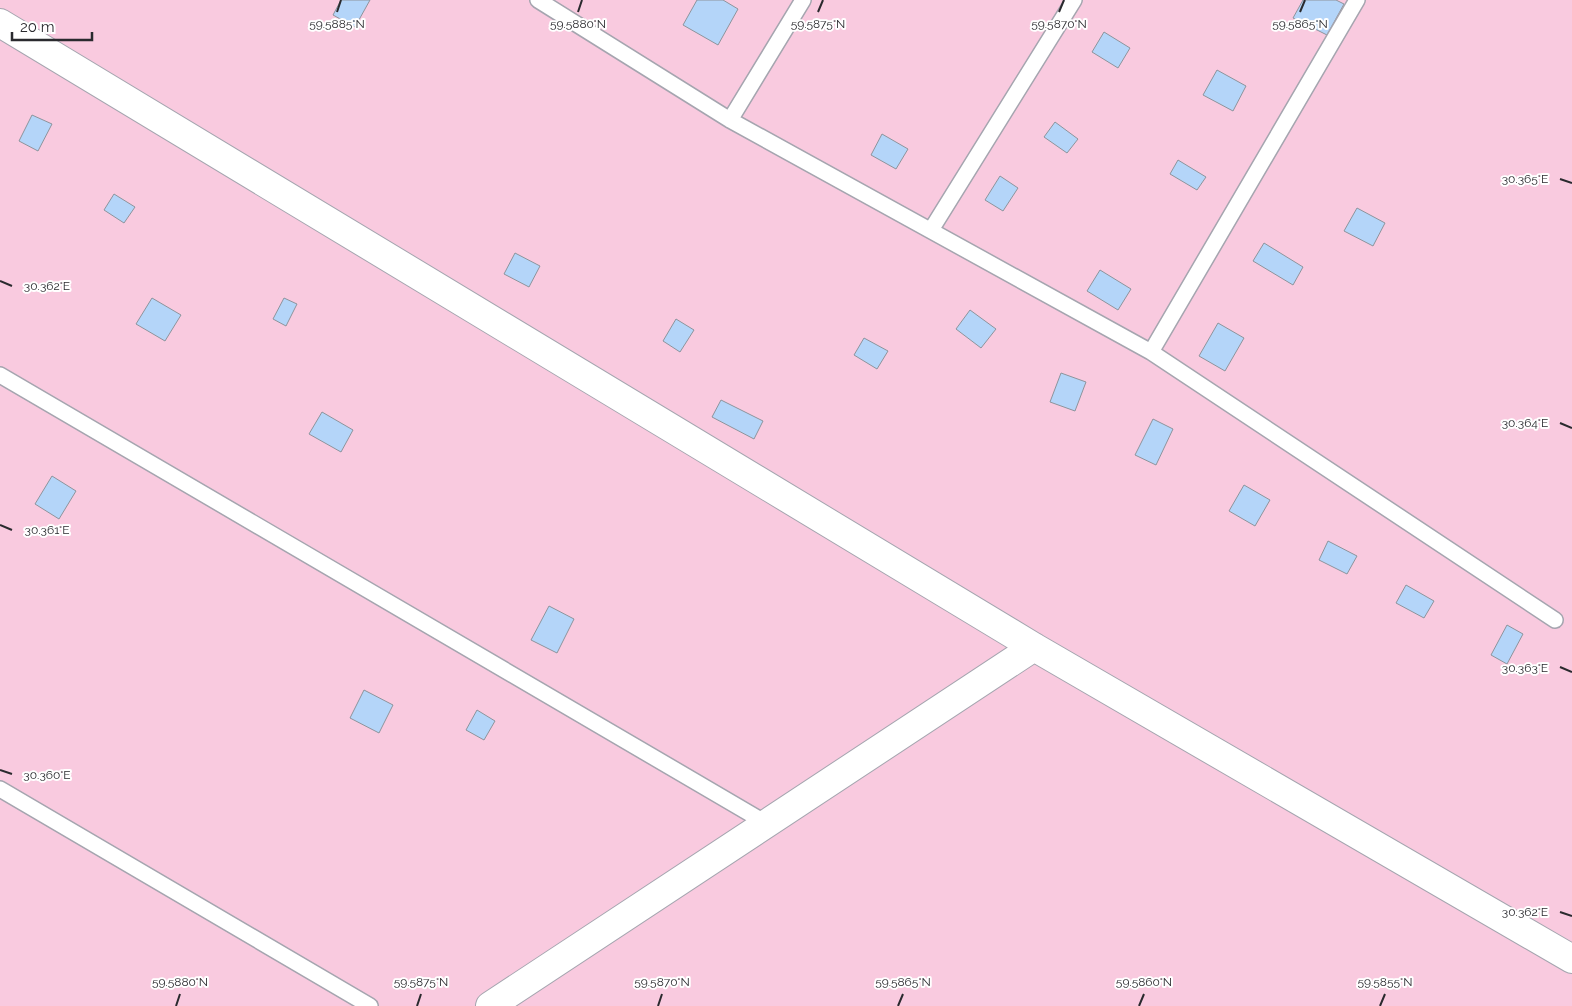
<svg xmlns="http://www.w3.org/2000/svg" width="1572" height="1006" font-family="Raleway,sans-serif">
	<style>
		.green { fill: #f9cadf }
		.building { fill: #b4d5f9; stroke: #8d949c }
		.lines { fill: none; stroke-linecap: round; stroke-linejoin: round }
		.service-casing { stroke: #a5a5af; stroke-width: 18 }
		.minor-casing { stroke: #a5a5af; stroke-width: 30 }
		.service { stroke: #fff; stroke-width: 15 }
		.minor { stroke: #fff; stroke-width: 28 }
		.ticks { fill: none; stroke: #2a2a2e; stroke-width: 2 }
		.ticks-label { font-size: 12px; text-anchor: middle; fill: #2a2a2e; stroke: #fff; stroke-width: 4; stroke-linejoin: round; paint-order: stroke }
	</style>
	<rect width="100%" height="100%" fill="#fafafe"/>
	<path class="green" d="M0 0H1572V1006H0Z"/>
	<path class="building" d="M341 0H370L355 27 333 15Z
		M697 0H723L738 9 718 45 683 25Z
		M1303 0H1336L1344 4 1327 35 1293 18Z
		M1104 32 1130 48 1118 68 1092 52Z
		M1217 70 1246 86 1233 111 1203 95Z
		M32 115 52 124 38 151 19 141Z
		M1055 122 1078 139 1067 153 1044 137Z
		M882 134 908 149 896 169 871 155Z
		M1178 160 1206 177 1197 190 1170 174Z
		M1000 176 1018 188 1003 211 985 200Z
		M114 194 135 207 124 223 104 210Z
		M1357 208 1385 223 1373 246 1344 231Z
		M1264 243 1303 267 1293 285 1253 261Z
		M515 253 540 266 529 287 504 274Z
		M1100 270 1131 289 1118 310 1087 291Z
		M152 298 181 315 165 341 136 324Z
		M284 298 297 304 286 326 273 319Z
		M970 310 996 329 981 348 956 329Z
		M676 319 694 330 680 352 663 341Z
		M1218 323 1244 338 1225 371 1199 356Z
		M864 338 888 351 877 369 854 355Z
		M1061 373 1086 382 1075 411 1050 402Z
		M721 400 763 421 754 439 712 417Z
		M322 412 353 430 341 452 309 434Z
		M1153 419 1173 429 1156 465 1135 455Z
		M52 476 76 491 59 519 35 504Z
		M1244 485 1270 500 1255 526 1229 511Z
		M1328 541 1357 556 1347 574 1319 560Z
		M1406 585 1434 601 1424 618 1396 603Z
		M549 606 574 619 557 653 531 640Z
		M1507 625 1523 634 1507 664 1491 655Z
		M364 690 393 705 379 733 350 718Z
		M477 710 495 721 484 740 466 730Z"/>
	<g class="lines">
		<g class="service-casing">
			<path id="service" d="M538 0 730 120 1151 352
				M1357 0 1151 352 1555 620
				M730 120 803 0
				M931 230 1074 0
				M0 375 766 823
				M0 789 370 1006"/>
		</g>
		<g class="minor-casing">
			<path id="minor" d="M0 23 1034 647 1572 959
				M490 1006 1034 647"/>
		</g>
		<use href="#service" class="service"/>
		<use href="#minor" class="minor"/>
	</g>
	<path class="ticks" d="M337 12 341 0M578 12 582 0M818 12 823 0M1059 12 1064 0M1300 12 1305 0M1560 179 1572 183M0 281 12 286M1560 423 1572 428M0 525 12 530M1560 667 1572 672M0 770 12 774M1560 912 1572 916M176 1006 180 994M417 1006 421 994M658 1006 662 994M898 1006 903 994M1139 1006 1144 994M1380 1006 1385 994"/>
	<g class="ticks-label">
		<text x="578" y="28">59.5880°N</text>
		<text x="818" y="28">59.5875°N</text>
		<text x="1059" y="28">59.5870°N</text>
		<text x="1300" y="28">59.5865°N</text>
		<text x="337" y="28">59.5885°N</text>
		<text x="1525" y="183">30.365°E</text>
		<text x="47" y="290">30.362°E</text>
		<text x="1525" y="427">30.364°E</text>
		<text x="47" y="534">30.361°E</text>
		<text x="1525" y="672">30.363°E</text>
		<text x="47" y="779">30.360°E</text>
		<text x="1525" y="916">30.362°E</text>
		<text x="180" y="986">59.5880°N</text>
		<text x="421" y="986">59.5875°N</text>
		<text x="662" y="986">59.5870°N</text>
		<text x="903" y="986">59.5865°N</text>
		<text x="1144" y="986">59.5860°N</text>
		<text x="1385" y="986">59.5855°N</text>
	</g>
	<path d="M12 32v8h80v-8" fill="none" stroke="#2a2a2e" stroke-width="2.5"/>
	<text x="20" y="32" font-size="15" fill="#2a2a2e" stroke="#ffffff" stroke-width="4" paint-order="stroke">20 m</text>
</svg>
